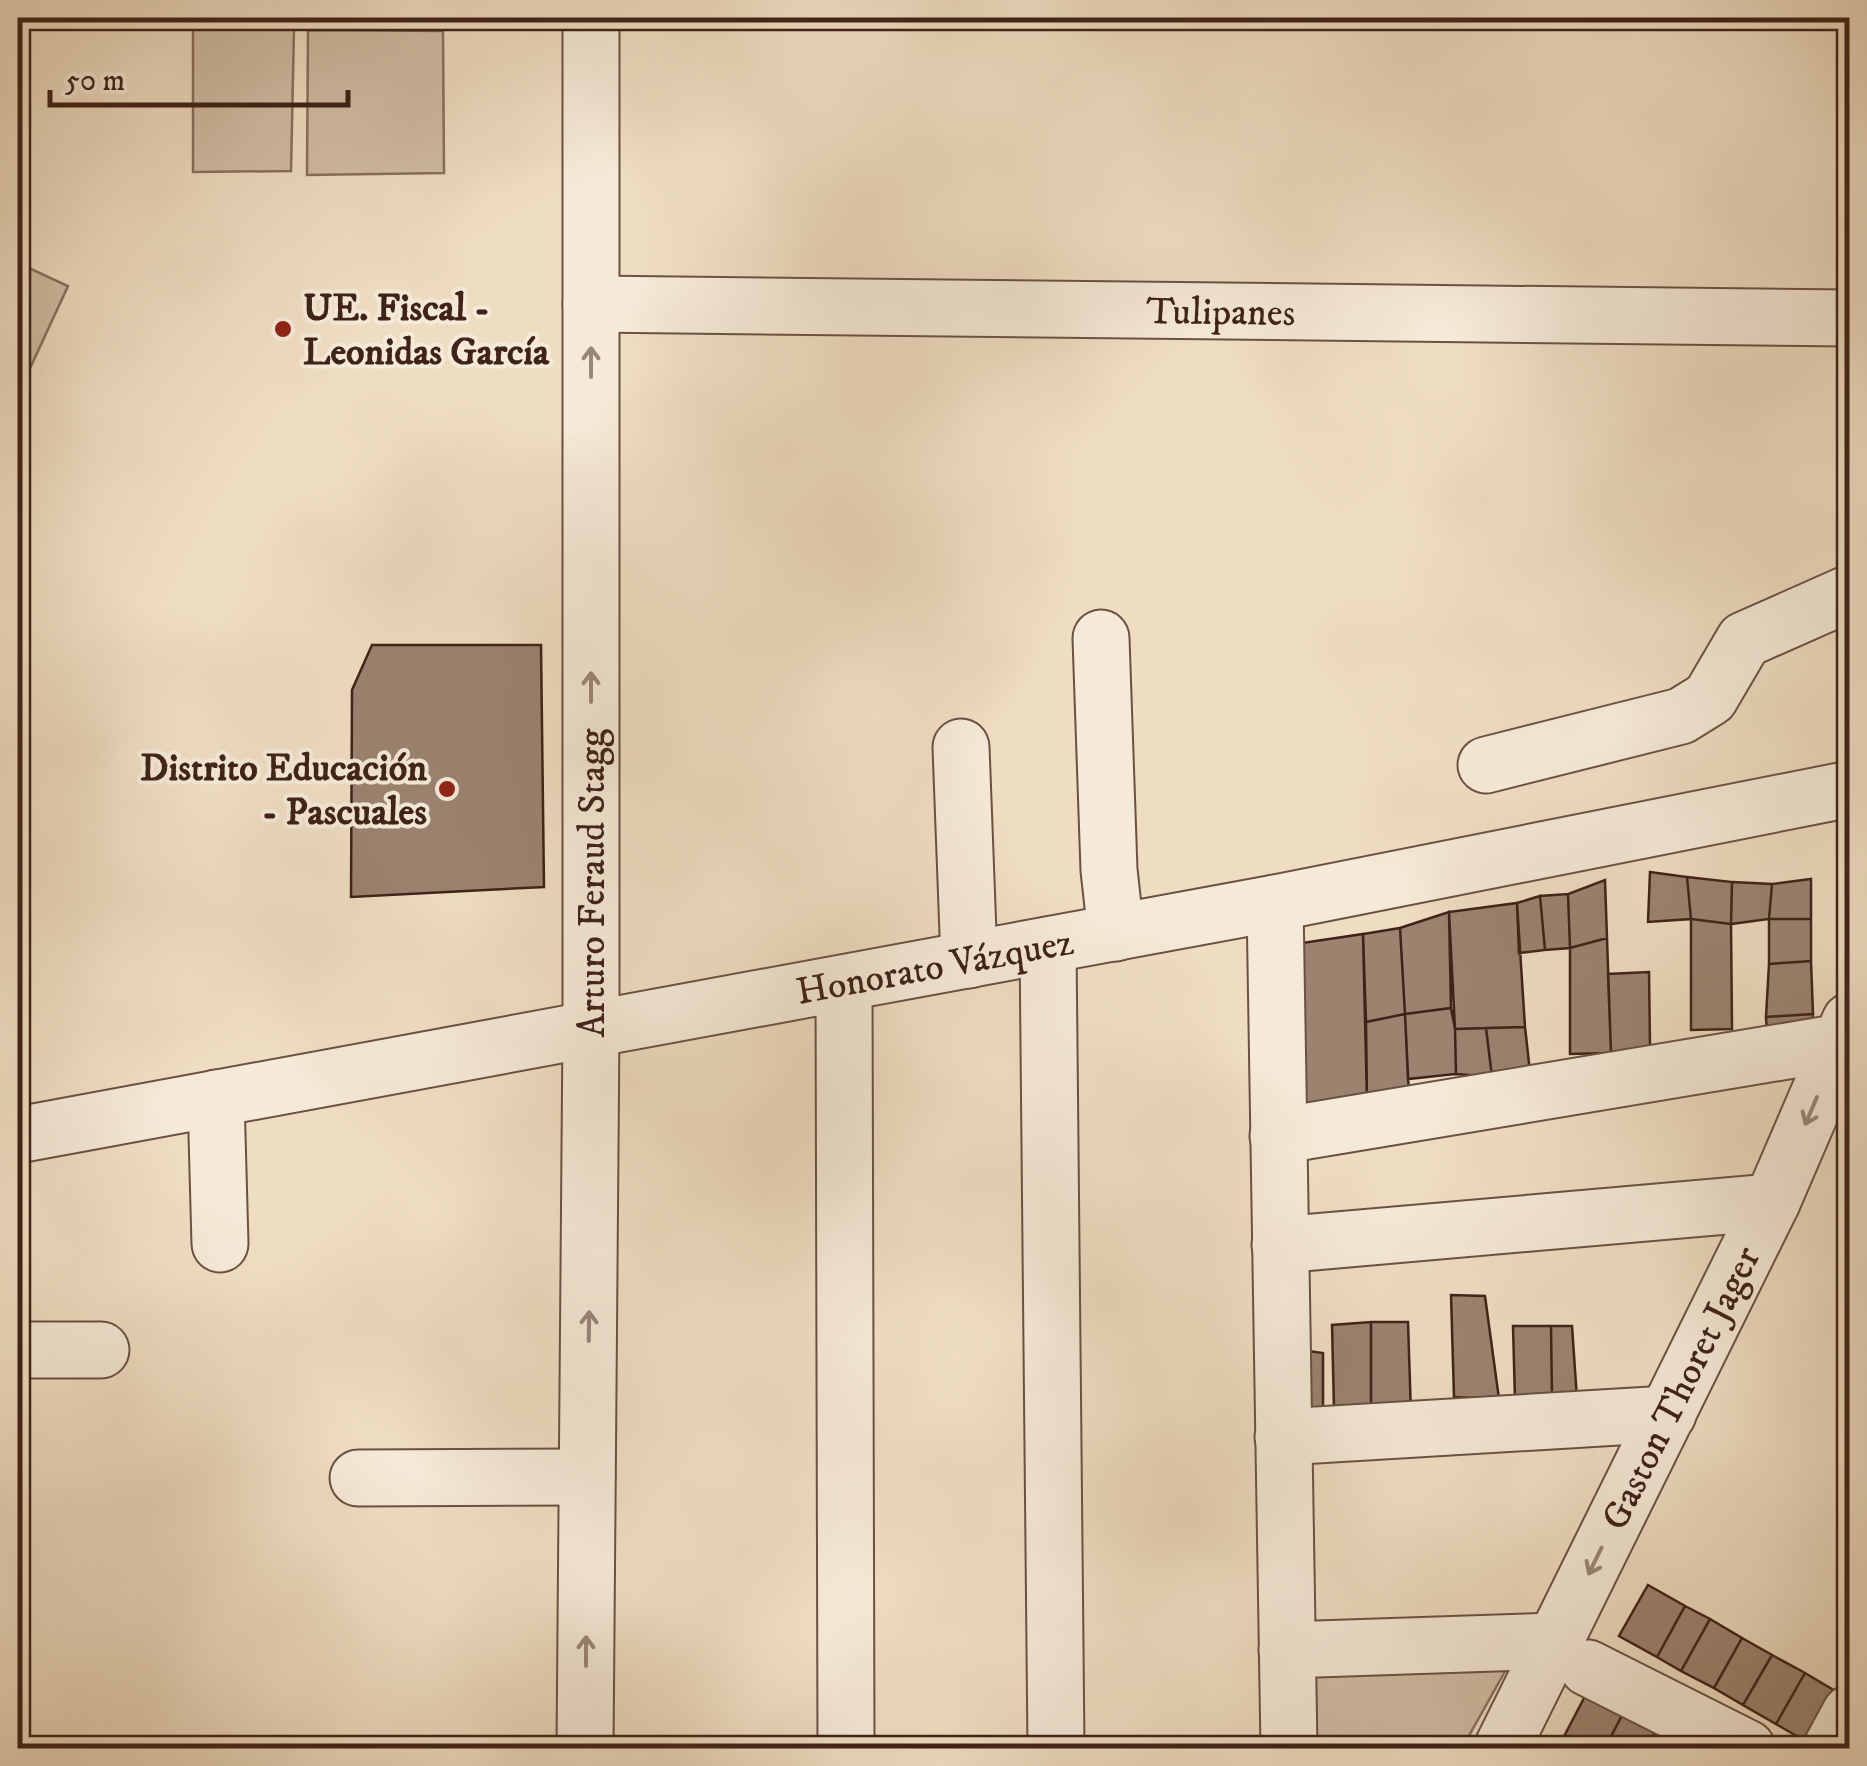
<svg xmlns="http://www.w3.org/2000/svg" width="1867" height="1766" font-family="'IM FELL DW Pica',serif">
	<style>
		.park { fill: #d1bda5; stroke: #88705e; stroke-width: 2.5 }
		.building { fill: #9b8370; stroke: #3f2218; stroke-width: 2.5 }
		.lines { fill: none; stroke-linecap: round; stroke-linejoin: round }
		.minor-casing { stroke: #6b5142; stroke-width: 59 }
		.minor { stroke: #f5e9d7; stroke-width: 55 }
		.oneway { stroke: #9a8678 }
		.poi-dot { fill: #8f2418; stroke: #f5e9d7; stroke-width: 4 }
		.labels { text-anchor: middle; stroke-width: 8; stroke-linejoin: round; paint-order: stroke }
		.poi-label { font-size: 38px; font-weight: bold; fill: #3f2218; stroke: #f5e9d7; text-anchor: start }
		.street-label { font-size: 38px; fill: #3f2218; stroke: #f5e9d7 }
	</style>
	<rect width="100%" height="100%" fill="#efddc2"/>
	<filter id="stains"><feTurbulence type="fractalNoise" baseFrequency=".002" numOctaves="4"/><feColorMatrix values="0 0 0 0 .2 0 0 0 0 .09 0 0 0 0 .02 0 0 0 .5 -.17"/></filter>
	<radialGradient id="worn" r=".72"><stop offset=".6" stop-color="#630" stop-opacity="0"/><stop offset="1" stop-color="#630" stop-opacity=".3"/></radialGradient>
	<path class="park" d="M193 28 294 29 291 171 193 172Z
		M308 30 443 31 444 173 307 175Z
		M18 263 68 286 26 377 18 374Z
		M1517 1650 1462 1748H1297L1296 1660Z"/>
	<path class="building" d="M372 645H541L544 887 351 897 352 690Z
		M1650 872 1687 877 1691 919 1648 922Z
		M1687 877 1732 882 1731 924 1691 919Z
		M1811 879V919H1769L1772 884Z
		M1605 880 1607 938 1570 948 1568 894Z
		M1732 882 1772 884 1769 919 1731 924Z
		M1568 894 1570 948 1545 950 1540 896Z
		M1540 896 1545 950 1519 953 1517 903Z
		M1517 903 1525 1027 1455 1029 1449 912Z
		M1449 912 1451 1008 1405 1014 1400 928Z
		M1691 919 1731 924 1732 1029 1691 1030Z
		M1769 919H1811V961L1769 964Z
		M1400 928 1405 1014 1366 1022 1363 934Z
		M1363 934 1367 1102 1277 1110 1275 947Z
		M1607 938 1611 1053 1570 1054V948Z
		M1811 961 1813 1014 1766 1017 1769 964Z
		M1649 972 1650 1046 1611 1053 1608 974Z
		M1451 1008 1455 1029 1456 1074 1408 1079 1405 1014Z
		M1405 1014 1409 1096 1367 1102 1366 1022Z
		M1813 1014 1812 1033H1767L1766 1017Z
		M1525 1027 1530 1072 1492 1077 1486 1028Z
		M1486 1028 1492 1077 1456 1074 1455 1029Z
		M1451 1295 1485 1296 1499 1399 1454 1397Z
		M1371 1322H1408L1411 1415 1371 1417Z
		M1371 1322V1417L1334 1409 1332 1325Z
		M1513 1326H1551L1552 1397 1515 1400Z
		M1551 1326H1572L1577 1399 1552 1397Z
		M1294 1349 1323 1353V1412L1293 1411Z
		M1648 1585 1685 1606 1657 1657 1619 1636Z
		M1685 1606 1710 1619 1681 1671 1657 1657Z
		M1710 1619 1742 1638 1714 1688 1681 1671Z
		M1742 1638 1772 1655 1743 1705 1714 1688Z
		M1772 1655 1805 1673 1776 1724 1743 1705Z
		M1805 1673 1847 1698 1817 1748 1776 1724Z
		M1593 1681 1630 1700 1605 1748H1570L1560 1744Z
		M1630 1700 1663 1718 1646 1748H1605Z
		M1663 1718 1691 1734 1683 1748H1646Z"/>
	<g class="lines">
		<g class="minor-casing">
			<g id="minor">
				<path id="s1" d="M591 304 1850 318"/>
				<path d="M1101 638 1109 870 1116 933"/>
				<path d="M961 747 969 960"/>
				<path d="M1486 765 1681 716 1710 698 1744 640 1850 593"/>
				<path d="M1275 903 1289 1748"/>
				<path d="M1048 945 1056 1748"/>
				<path d="M844 983 846 1748"/>
				<path d="M216 1098 220 1244"/>
				<path id="s2" d="M18 1135 1275 903 1850 789"/>
				<path d="M1278 1136 1841 1042"/>
				<path d="M1280 1245 1772 1202"/>
				<path d="M18 1350H101"/>
				<path d="M1283 1437 1668 1414"/>
				<path d="M358 1478 587 1477"/>
				<path d="M1287 1650 1556 1641"/>
				<path d="M1588 1668 1747 1748"/>
				<path id="s3" d="M585 1748 591 1029V18"/>
				<path id="s4" d="M1502 1748 1772 1202 1850 1021"/>
				<path d="M1831 1748 1850 1713"/>
			</g>
		</g>
		<use href="#minor" class="minor"/>
	</g>
	<defs><path id="oneway-shaft" d="M-6 0H5M1.5-3L5.5 0L1.5 3" fill="none" stroke-width="1.6" stroke-linecap="round" stroke-linejoin="round" transform="scale(2.5)"/></defs>
	<g class="oneway">
		<use href="#oneway-shaft" transform="translate(591 362) rotate(-90)"/>
		<use href="#oneway-shaft" transform="translate(591 687) rotate(-90)"/>
		<use href="#oneway-shaft" transform="translate(1811 1111) rotate(113)"/>
		<use href="#oneway-shaft" transform="translate(589 1326) rotate(-89)"/>
		<use href="#oneway-shaft" transform="translate(1595 1561) rotate(116)"/>
		<use href="#oneway-shaft" transform="translate(586 1651) rotate(-90)"/>
	</g>
	<g class="poi-dot">
		<circle cx="283" cy="329" r="10"/>
		<circle cx="447" cy="789" r="10"/>
	</g>
	<g class="labels">
		<g class="poi-label">
			<text x="303" y="320">UE. Fiscal -<tspan x="303" dy="44">Leonidas García</tspan></text>
			<text x="427" y="780" text-anchor="end">Distrito Educación<tspan x="427" dy="44">- Pascuales</tspan></text>
		</g>
		<g class="street-label">
			<text dy="13" stroke="none"><textPath href="#s1" startOffset="630">Tulipanes</textPath></text>
			<text dy="13" stroke="none"><textPath href="#s3" startOffset="865">Arturo Feraud Stagg</textPath></text>
			<text dy="13" stroke="none"><textPath href="#s2" startOffset="932">Honorato Vázquez</textPath></text>
			<text dy="13" stroke="none"><textPath href="#s4" startOffset="402">Gaston Thoret Jager</textPath></text>
		</g>
	</g>
	<rect width="1867" height="1766" fill="none" stroke="#efddc2" stroke-width="60"/>
	<rect x="20" y="20" width="1827" height="1726" fill="none" stroke="#3f2218" stroke-width="5"/>
	<rect x="30" y="30" width="1807" height="1706" fill="none" stroke="#3f2218" stroke-width="2.5"/>
	<path d="M50 90v15h298v-15" fill="none" stroke="#3f2218" stroke-width="5"/>
	<text x="65" y="90" font-size="30" fill="#3f2218" stroke="#f5e9d7" stroke-width="8" paint-order="stroke">50 m</text>
	<rect width="100%" height="100%" filter="url(#stains)"/>
	<rect width="100%" height="100%" fill="url(#worn)"/>
</svg>
